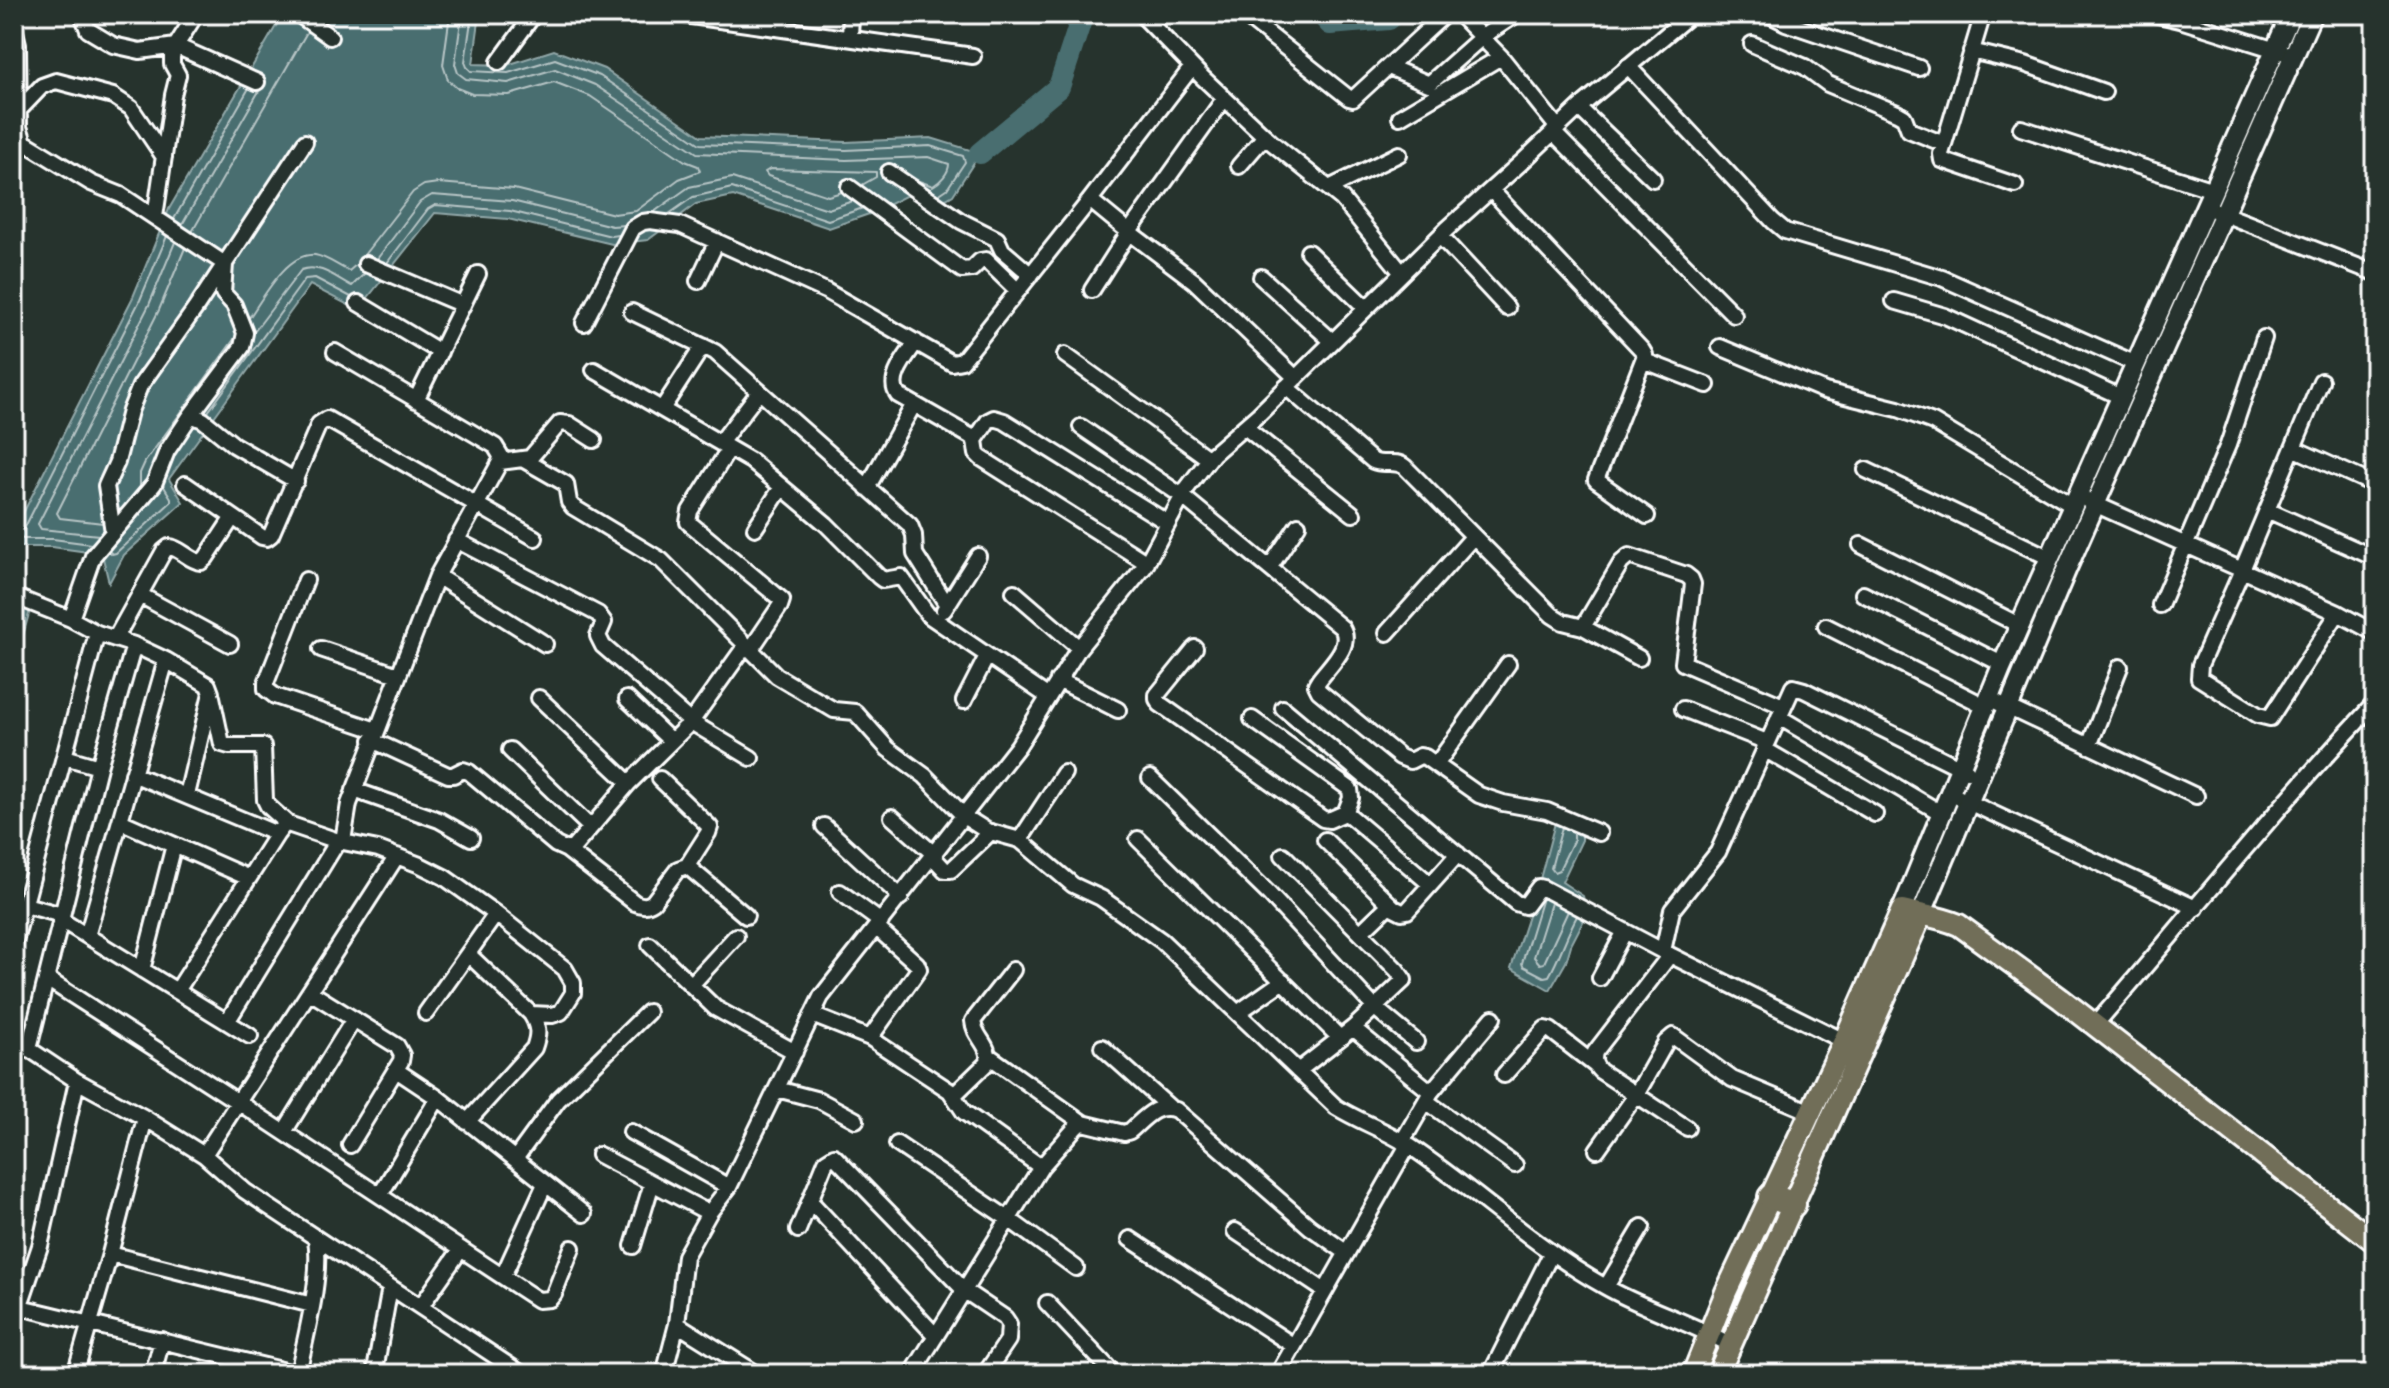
<svg xmlns="http://www.w3.org/2000/svg" width="2389" height="1388" font-family="Dekko,sans-serif">
	<style>
		.water { fill: #4a6e70; stroke: #92a8a9; stroke-width: 2 }
		.lines { fill: none; stroke-linecap: round; stroke-linejoin: round }
		.shore { stroke: #b7c5c6; stroke-width: 2 }
		.river { stroke: #4a6e70; stroke-width: 22 }
		.street-casing { stroke: #fff; stroke-width: 20 }
		.secondary-casing { stroke: #fff; stroke-width: 24 }
		.primary-casing { stroke: #fff; stroke-width: 26 }
		.highway-casing { stroke: #fff; stroke-width: 30 }
		.street { stroke: #26332d; stroke-width: 14 }
		.secondary { stroke: #26332d; stroke-width: 18 }
		.primary { stroke: #716e59; stroke-width: 20 }
		.highway { stroke: #716e59; stroke-width: 24 }
	</style>
	<rect width="100%" height="100%" fill="#26332d"/>
	<filter id="ink" filterUnits="userSpaceOnUse"><feTurbulence type="fractalNoise" baseFrequency=".0125" numOctaves="2"/><feDisplacementMap in="SourceGraphic" scale="16" xChannelSelector="R" yChannelSelector="G"/><feConvolveMatrix kernelMatrix="1 2 1 2 8 2 1 2 1" color-interpolation-filters="sRGB"/></filter>
	<g filter="url(#ink)">
		<path class="water" d="M283 14H480L473 64 507 65 554 50 604 69 701 136 846 142 931 138 980 153 953 195 932 207 907 195 872 213 829 228 733 196 696 204 648 240 612 244 508 219 435 213 358 310 310 285 169 479 183 502 124 555 109 583 102 554 52 547H14V531L133 297 169 209Z
			M14 596 30 610 14 668Z
			M1582 817V840L1562 882 1583 896 1587 914 1571 945 1566 962 1550 990 1511 968 1540 879 1556 819Z"/>
		<g class="lines">
			<path class="shore" d="M462 14 455 64 458 73 466 79 508 83 555 69 595 85 697 153 846 160 928 157 949 164C949 173 940 182 933 186L916 180
				M472 14 465 62 467 67 471 71 508 73 555 59 600 76 700 144 846 150 930 146 963 156 965 162 947 189 938 195
				M842 192 828 196 768 176 765 172 770 169 876 172V177L862 185
				M654 212 689 187 732 178 828 209 853 201
				M669 214 693 197 732 188 828 220 863 208
				M174 219 249 88
				M182 225 259 91
				M192 232 307 32
				M364 255 413 192 424 185 438 183 514 189 614 214 636 211 679 179 700 171 698 166 685 161 590 96 554 82 509 95 472 94 457 88 448 80 443 65 450 14
				M377 259 420 202 432 195 512 201 612 226 625 225
				M387 263 428 209 435 205 510 211 611 236 619 235
				M249 318C263 298 287 252 315 255 327 257 338 266 349 271L357 264
				M254 332 301 270C320 263 336 278 352 286L365 273
				M208 412 305 279 315 278 351 297
				M140 486V473L145 462 235 338
				M103 523 60 518 57 513 159 310 185 248
				M99 535 41 529 38 524 149 305 175 242
				M91 544 53 539H23L19 534 25 527 140 300 167 236
				M109 551 112 554 116 553 171 502V498L163 485
				M1562 827 1551 868 1554 872 1559 870 1574 839V832
				M1542 898 1522 963 1523 966 1544 977 1549 976C1560 957 1566 936 1577 916
				M1551 903 1534 957 1540 964 1544 963 1568 911"/>
			<path class="river" d="M1321 14 1330 24 1389 19 1394 14
				M980 153 1059 87 1083 14"/>
			<g class="street-casing">
				<path id="street" d="M82 14 88 30 113 45 140 51 176 46 257 82
					M298 14 330 37
					M677 14 973 56
					M1141 14 1202 77 1271 142 1342 199 1402 273
					M1243 14 1349 98 1353 99 1445 14
					M1459 14 1501 57 1558 128
					M1768 14 1786 23 1919 68
					M1983 14 1941 154 1942 160 2015 185
					M2154 14 2180 20 2295 56
					M14 27 18 44 19 127 24 142 91 183 121 195 225 264 223 293 234 305 245 333 242 347 191 415 167 451 154 484 93 556 71 619
					M850 38 851 14
					M1752 44 1805 67 1828 84 1897 113 1904 117 1909 130 1944 144
					M1971 51 2025 64 2104 92
					M499 62 534 14
					M1628 66 1773 221 1785 231 1942 278 2136 364
					M1389 67 1429 84 1482 37 1517 14
					M1579 108 1653 179
					M19 110 42 86 56 81 113 96 131 108 164 157
					M1400 117 1501 57
					M2021 128 2213 190
					M1553 132 1734 315
					M1239 166 1265 136
					M889 172 961 221 997 239 1002 250 1031 275
					M849 187 962 270 972 269 980 261 986 260 1018 291
					M1329 188 1399 154
					M1491 190 1642 350 1645 355 1596 480 1647 516
					M1090 200 1129 232 1194 281 1296 378
					M2206 207 2375 273
					M155 217 173 95 178 75 172 64V56L177 44 196 14
					M1440 236 1507 308
					M1308 252 1366 308
					M366 264 463 305
					M1261 277 1332 341
					M698 281 717 241
					M1092 290 1129 232 1224 99
					M1894 301 1945 316 2121 397
					M358 303 440 352
					M632 312 715 352 910 525 914 535 915 554 947 605
					M584 323 633 228 643 222 650 221 680 225 826 291 952 363 962 361 1090 200 1192 67
					M916 342C907 356 886 379 898 395L970 436 975 440 977 454 981 458 1147 563
					M1720 347 1825 391 1898 409 1933 422 2073 506
					M335 352 495 446 501 456 500 462 437 576 349 804 343 841
					M1065 355 1209 459
					M1645 361 1707 385
					M594 370 751 461 826 524 879 577 883 580 901 577 928 615 1047 696
					M2321 381 2242 570 2200 665 2199 678 2258 715 2270 718 2338 613
					M1286 387 1373 461C1384 466 1395 459 1405 467L1552 615 1563 622 1583 627 1639 658
					M416 400 478 274
					M662 409 703 346
					M191 415 203 420 234 445 296 481
					M1081 427 1182 496 1342 628C1353 646 1329 666 1319 680L1316 685 1319 691 1400 757 1410 761 1420 756 1425 757 1479 795 1503 803 1547 811 1599 833
					M1245 427 1353 514
					M975 440 988 421 994 418 1004 421 1168 523
					M720 443 759 392
					M2293 448 2375 485
					M729 449 690 511 688 522 782 600 780 606 751 649
					M524 460 566 484 569 502 573 507 661 560 777 676 834 710 855 712 888 749 925 776 965 817 987 831 1020 840 1073 885 1101 898 1162 941 1336 1107C1360 1122 1388 1131 1411 1147 1477 1191 1534 1247 1604 1286 1644 1309 1690 1322 1731 1345
					M500 462 530 458 560 423 569 424 594 440
					M1866 470 2050 558
					M185 484 262 537 267 538 271 535 319 424 327 419 535 538
					M867 488 914 404
					M2088 501 2338 613 2375 633
					M2267 510 2375 558
					M755 528 782 487
					M113 532 106 486 117 462 130 411 140 386 195 309 305 142
					M456 540 598 614 604 622 598 636 603 646 691 722 751 758
					M1861 545 2019 625
					M1269 568 1298 525
					M437 576 545 644
					M306 580 266 683V689L275 696 376 730
					M1014 592 1079 648
					M1863 594 2002 664
					M140 595 230 644
					M16 597 71 619 97 633 134 645 166 660 208 685 211 693 187 795
					M2160 605 2228 445 2264 338
					M944 610 978 556
					M1826 626 1985 706
					M1583 627 1621 563 1629 556 1686 575 1691 579 1693 584 1683 663 1783 706
					M1387 633 1473 537
					M115 639 164 551 169 547C181 548 189 561 201 562L206 558 233 517
					M1195 648 1157 695V699L1160 704 1323 819 1329 820 1345 813 1350 816 1430 884
					M321 649 398 675
					M1058 680 1118 710
					M212 697 222 744 229 746H263L265 800 268 806 288 824
					M539 698 629 783
					M1988 698 2196 796
					M627 699 670 740
					M964 701 987 656
					M1283 708 1516 903 1525 906 1539 887 1543 888 1670 955 1844 1041
					M1683 709 1767 742
					M1779 717 1941 813
					M1252 719 1350 789 1351 798 1345 813
					M372 740 448 775H453L463 770 469 772 556 845 567 850 573 848 629 783 691 722 746 645
					M2089 746 2120 667
					M1764 749 1875 814
					M510 750 590 827
					M65 757 99 767
					M1436 765 1508 664
					M133 774 277 834
					M1150 778 1269 894 1374 1007 1416 1042
					M660 779 710 827 708 833 687 866
					M354 790 439 820 471 838
					M1949 793 2196 908
					M892 817 935 855
					M120 821 249 878
					M824 826 901 897
					M1138 839 1339 1037
					M1020 840 1064 773
					M1325 840 1394 908 1402 912 1407 911 1458 854
					M567 850 635 903C643 906 647 906 653 902L678 869 687 866 746 916
					M1283 855 1397 970 1404 980 1353 1028 1298 1071
					M933 857 945 870H951L991 832
					M840 892 881 922
					M25 905 62 915
					M61 920 250 1036
					M1361 932 1390 904
					M87 936 166 660
					M14 945 97 633
					M650 945 715 1008 795 1052
					M1663 951 1672 910 1718 852 1793 687 1804 690 1967 771
					M1670 955 1595 1052C1593 1060 1594 1065 1600 1071L1687 1128
					M142 970 174 845
					M1600 978 1625 931
					M47 979 238 1102 538 1300 550 1299 554 1294 572 1248
					M691 985 736 936
					M177 991 277 834 284 825 288 824 338 841 378 849 420 865 444 877 496 914 565 969 573 983V993L561 1012 552 1015 531 1014
					M310 992 397 1046 402 1055 401 1061 350 1145
					M1239 1012 1283 981
					M426 1013 496 914
					M812 1015 870 1038 950 1091 964 1112 1041 1167
					M227 1022 338 841
					M2095 1025C2188 918 2277 806 2375 703
					M1353 1028 1431 1092
					M870 1038 919 969 917 964 877 928
					M14 1039 77 1081 145 1118 204 1155 245 1191 522 1374
					M1102 1047 1169 1107
					M29 1048 99 767 134 645
					M989 1056 1083 1123
					M396 1070 438 1098 584 1214
					M1504 1075 1545 1029 1550 1030 1595 1065
					M777 1089 819 1100 856 1120
					M954 1095 988 1062C991 1045 974 1037 973 1021L1013 970
					M1426 1101 1515 1165
					M467 1122 534 1048C539 1034 539 1027 531 1014L468 954
					M284 1132 354 1019
					M631 1132 729 1187
					M1402 1142 1431 1092 1493 1018
					M897 1144 1010 1220 1076 1268
					M1597 1150 1636 1095 1666 1042 1673 1036 1732 1079 1811 1112
					M204 1155 397 856
					M599 1155 709 1213
					M515 1159 558 1100 648 1012
					M380 1195 438 1098
					M810 1201 936 1336
					M798 1230 826 1161 834 1156 965 1291 1005 1318 1009 1324 1008 1340 985 1374
					M1235 1231 1325 1291
					M1130 1239 1294 1346
					M633 1246 652 1183
					M110 1254 312 1305
					M503 1276 545 1184
					M1606 1287 1642 1227
					M1047 1303 1114 1374
					M421 1306 461 1249
					M20 1307 298 1374
					M14 1323 40 1246 77 1081
					M677 1324 757 1374
					M375 1370 390 1287
					M1491 1373 1551 1254
					M75 1374 110 1254 145 1118
					M153 1374 162 1340
					M298 1374C306 1334 322 1278 316 1239
					M664 1374 677 1324 685 1256 709 1213 729 1187 821 997 1018 746 1079 648 1145 566 1187 488 1213 454 1259 414 1447 229 1523 161 1581 106 1691 14
					M912 1374 1041 1167 1077 1126 1083 1123 1124 1133 1130 1131C1144 1119 1156 1102 1176 1110L1310 1227 1347 1253
					M1278 1374 1408 1145"/>
			</g>
			<g class="secondary-casing">
				<path id="secondary" d="M1902 910 2001 668 2291 14
					M1921 915 2067 568 2312 14"/>
			</g>
			<g class="primary-casing">
				<path id="primary" d="M1693 1374 1726 1292 1844 1041 1902 910C1922 915 1940 917 1959 925L2061 999 2375 1242
					M1718 1374 1921 915"/>
			</g>
			<g class="highway-casing">
				<path id="highway" d="M1771 1197 1793 1204"/>
			</g>
			<use href="#street" class="street"/>
			<use href="#secondary" class="secondary"/>
			<use href="#primary" class="primary"/>
			<use href="#highway" class="highway"/>
		</g>
	</g>
	<rect width="2389" height="1388" fill="none" stroke="#26332d" stroke-width="48"/>
	<rect x="24" y="24" width="2341" height="1340" fill="none" stroke="#fff" stroke-width="3" filter="url(#ink)"/>
</svg>
